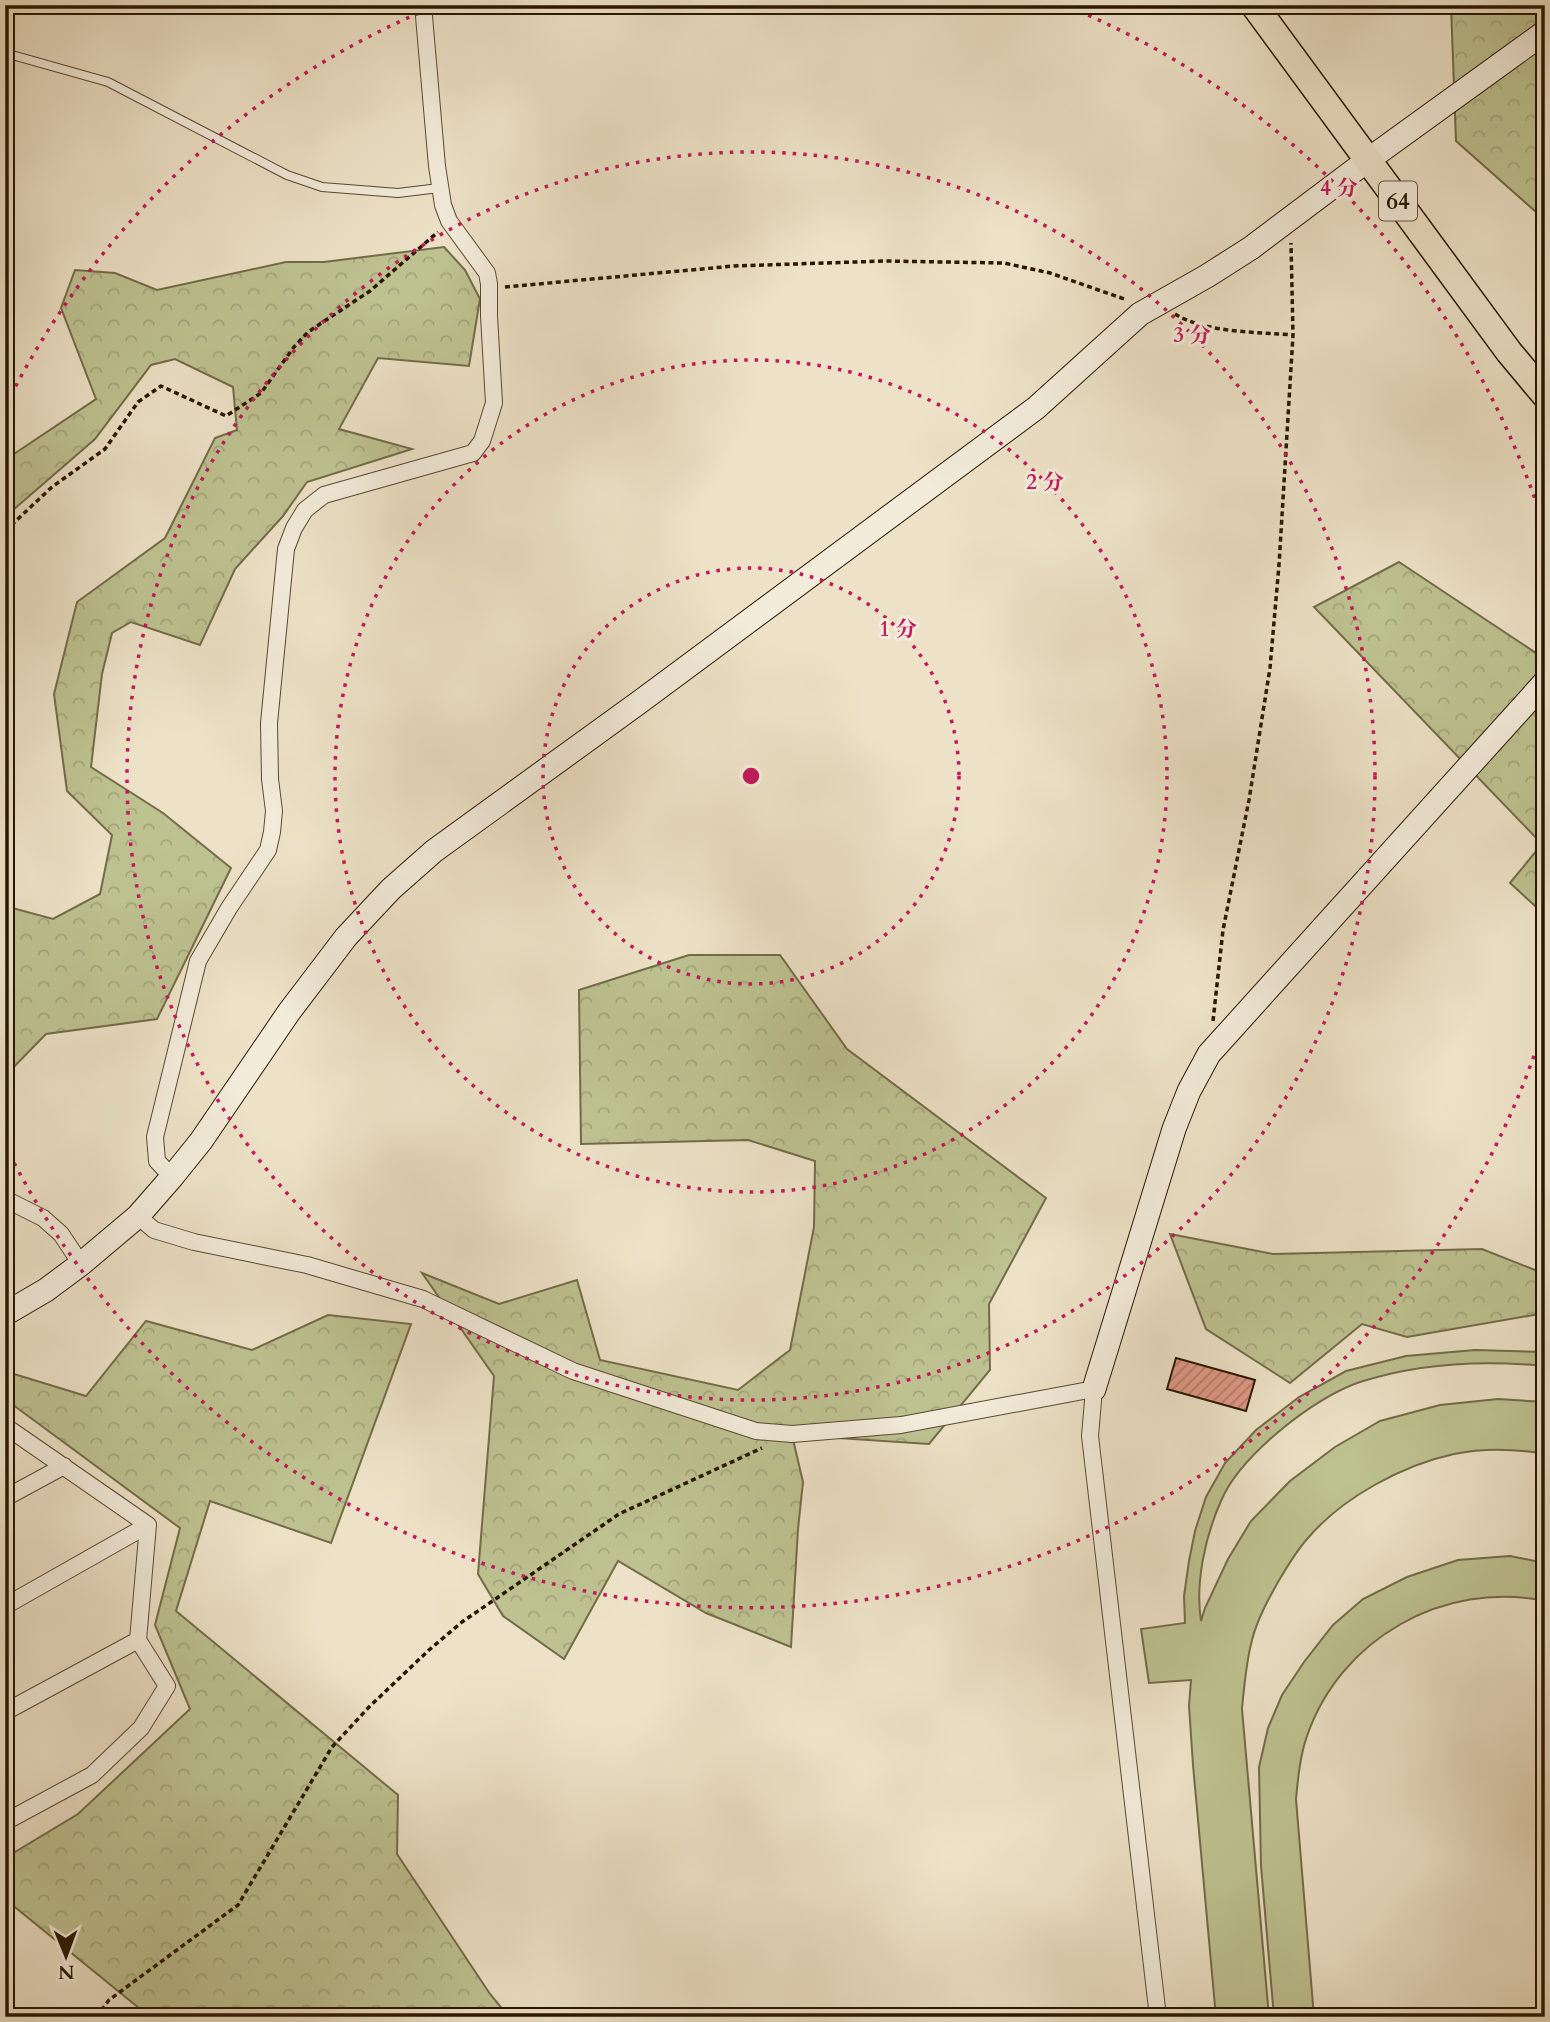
<svg xmlns="http://www.w3.org/2000/svg" width="1550" height="2022" font-family="Cardo,'Noto Serif JP',serif">
	<style>
		.forest { fill: url(#forest-crowns); stroke: #736c48; stroke-width: 2 }
		.pitch { fill: #bec291; stroke: #736c48; stroke-width: 2 }
		.building { fill: url(#building-hatch); stroke: #281600; stroke-width: 2 }
		.lines { fill: none; stroke-linecap: round; stroke-linejoin: round }
		.lane-casing { stroke: #594932; stroke-width: 10 }
		.street-casing { stroke: #594932; stroke-width: 18 }
		.secondary-casing { stroke: #281600; stroke-width: 25 }
		.primary-casing { stroke: #281600; stroke-width: 29 }
		.path { stroke: #281600; stroke-width: 3.5; stroke-dasharray: 5 3.5; stroke-linecap: butt }
		.lane { stroke: #f3ecdb; stroke-width: 8 }
		.street { stroke: #f3ecdb; stroke-width: 16 }
		.secondary { stroke: #f3ecdb; stroke-width: 23 }
		.primary { stroke: #ede2c7; stroke-width: 26 }
		.ring { fill: none; stroke: #c2185b; stroke-width: 3.5; stroke-dasharray: 3.5 7 }
		.labels { text-anchor: middle; stroke-width: 6; stroke-linejoin: round; paint-order: stroke }
		.shield { fill: #f3ecdb; stroke: #655642; stroke-width: 2 }
		.shield-label { font-size: 23px; font-weight: bold; fill: #281600 }
		.centre { fill: #c2185b; stroke: #f3ecdb; stroke-width: 3.5 }
		.ring-label { font-size: 21px; text-anchor: middle; font-weight: bold; fill: #c2185b; stroke: #f3ecdb; stroke-width: 6; stroke-linejoin: round; paint-order: stroke }
	</style>
	<defs>
		<pattern id="forest-crowns" width="20" height="18" patternUnits="userSpaceOnUse" patternTransform="scale(1.75)"><rect width="20" height="18" fill="#bec291"/><path d="M2 6a3 3 0 1 1 6 0M12 15a3 3 0 1 1 6 0" fill="none" stroke="#a3a67b"/></pattern>
		<pattern id="building-hatch" width="6" height="6" patternUnits="userSpaceOnUse" patternTransform="scale(1.75)"><rect width="6" height="6" fill="#df9886"/><path d="M-1 1l2-2M0 6l6-6M5 7l2-2" fill="none" stroke="#b57b6b"/></pattern>
	</defs>
	<rect width="100%" height="100%" fill="#ede2c7"/>
	<filter id="stains"><feTurbulence type="fractalNoise" baseFrequency=".00286" numOctaves="4"/><feColorMatrix values="0 0 0 0 .2 0 0 0 0 .09 0 0 0 0 .02 0 0 0 .5 -.17"/></filter>
	<radialGradient id="worn" r=".72"><stop offset=".6" stop-color="#630" stop-opacity="0"/><stop offset="1" stop-color="#630" stop-opacity=".3"/></radialGradient>
	<path class="forest" d="M1451 5H1545V220L1456 141Z
		M444 247 465 270 480 299 469 366 378 358 339 429 412 449 307 482 283 516 235 569 200 645 131 622 112 633 102 674 91 767 163 813 231 868 157 1019 46 1034 5 1076V906L53 919 100 894 112 835 67 791 54 694 77 602 165 538 215 438 237 430 233 387 175 359 151 365 95 439 5 517V460L96 399 61 308 75 270 115 273 157 290 286 262H324Z
		M1399 562 1545 659V915L1510 883 1542 844 1314 607Z
		M689 955H780L847 1049 1046 1198 989 1304 990 1370 929 1444 792 1435 803 1482 798 1529 791 1647 706 1613 618 1561 564 1659 503 1616 478 1574 494 1376 422 1273 499 1304 577 1280 600 1360 738 1390 790 1350 814 1227 815 1161 748 1140 581 1144 579 990Z
		M1170 1234 1273 1254 1482 1249 1545 1274V1313L1407 1337 1362 1324 1290 1383 1206 1329Z
		M328 1315 411 1324 331 1543 210 1501 176 1611 398 1795 397 1854 490 1994 509 2017H150L5 1899V1858L78 1814 190 1709 155 1625 180 1528 5 1399 14 1374 86 1396 146 1321 252 1350Z"/>
	<path class="pitch" d="M1475 1350 1545 1352V1366C1484 1360 1419 1363 1360 1382 1314 1397 1240 1456 1221 1501 1205 1537 1195 1583 1201 1621L1205 1608 1228 1559 1251 1521 1290 1481 1335 1447 1380 1421 1440 1405 1498 1399 1545 1402V1454C1516 1449 1483 1448 1454 1454 1403 1465 1343 1497 1308 1538 1296 1551 1287 1567 1278 1582 1268 1600 1257 1620 1252 1640 1246 1663 1244 1686 1242 1709L1269 2017H1216L1193 1765 1189 1706 1191 1680 1149 1683 1141 1629 1185 1623 1184 1596 1189 1561 1195 1531 1206 1497 1225 1463 1256 1430 1299 1397 1346 1371 1406 1356Z
		M1510 1556 1545 1563V1601C1444 1580 1340 1639 1307 1736 1300 1756 1298 1778 1296 1799L1314 2017H1274L1261 1866 1259 1767 1268 1728 1282 1695 1304 1662 1333 1625 1363 1599 1407 1577 1458 1560Z"/>
	<path class="building" d="M1176 1358 1255 1380 1246 1411 1167 1389Z"/>
	<g class="lines">
		<g class="lane-casing">
			<path id="lane" d="M5 53 108 82 287 175 322 187 398 193 439 188"/>
		</g>
		<g class="street-casing">
			<path id="street" d="M172 1177 157 1161 155 1137 198 961 229 908 268 850 272 832 274 811 270 779 269 723 286 549 294 528 305 510 324 495 473 453 482 441 494 403 489 316V284L487 273 449 221 443 205 437 166 423 5
				M5 1199 43 1218 61 1234 81 1264
				M138 1216 154 1230 194 1242 307 1265 423 1299 573 1371 756 1431 792 1434 901 1425 1094 1389 1090 1436 1158 2017
				M5 1426 148 1525 138 1640 167 1686 141 1728 92 1775 5 1822
				M5 1498 64 1466
				M5 1606 148 1525
				M5 1712 138 1640"/>
		</g>
		<g class="secondary-casing">
			<path id="secondary" d="M5 1314 46 1290 81 1264 138 1216 172 1177 201 1141 289 1012 346 937 391 889 434 851 641 701 1036 408 1140 314 1207 276 1251 248 1368 160 1545 32
				M1094 1389 1174 1129 1189 1091 1209 1054 1545 682"/>
		</g>
		<g class="primary-casing">
			<path id="primary" d="M1254 5 1509 352 1545 395"/>
		</g>
		<path class="path" d="M505 287 734 266 885 261 1004 263 1050 273 1127 300
			M1175 314C1205 333 1258 332 1293 335
			M5 531 52 487 105 449 138 402 161 386 226 416 261 393 294 347 308 332 370 291 438 232
			M1213 1021 1223 930 1249 800 1270 668 1279 565 1293 335 1291 243
			M96 2017 109 2000 238 1905 332 1747 369 1707 429 1650 462 1622 619 1514 762 1448"/>
		<use href="#lane" class="lane"/>
		<use href="#street" class="street"/>
		<use href="#secondary" class="secondary"/>
		<use href="#primary" class="primary"/>
	</g>
	<g class="ring">
		<circle cx="751" cy="776" r="208"/>
		<circle cx="751" cy="776" r="416"/>
		<circle cx="751" cy="776" r="624"/>
		<path d="M1544 1026A832 832 0 0 1 6 1147M6 405A832 832 0 0 1 433 7M1069 7A832 832 0 0 1 1544 526"/>
	</g>
	<g class="labels">
		<rect class="shield" x="1379" y="181.5" width="38" height="39" rx="5"/>
		<g class="shield-label">
			<text x="1398" y="209">64</text>
		</g>
	</g>
	<circle cx="751" cy="776" r="10" class="centre"/>
	<g class="ring-label">
		<text x="1339" y="195">4 分</text>
		<text x="1192" y="342">3 分</text>
		<text x="1045" y="489">2 分</text>
		<text x="898" y="636">1 分</text>
	</g>
	<rect width="1550" height="2022" fill="none" stroke="#ede2c7" stroke-width="28"/>
	<rect x="7" y="7" width="1536" height="2008" fill="none" stroke="#281600" stroke-width="3.5"/>
	<rect x="14" y="14" width="1522" height="1994" fill="none" stroke="#281600" stroke-width="2"/>
	<g transform="translate(66 1956) rotate(179)" stroke="#f3ecdb" stroke-width="5" paint-order="stroke">
	<path d="M0-5L12 26L0 18L-12 26Z" fill="#281600"/>
	<text y="-10" font-size="19" font-weight="bold" text-anchor="middle" fill="#281600">N</text>
	</g>
	<rect width="100%" height="100%" filter="url(#stains)"/>
	<rect width="100%" height="100%" fill="url(#worn)"/>
</svg>
